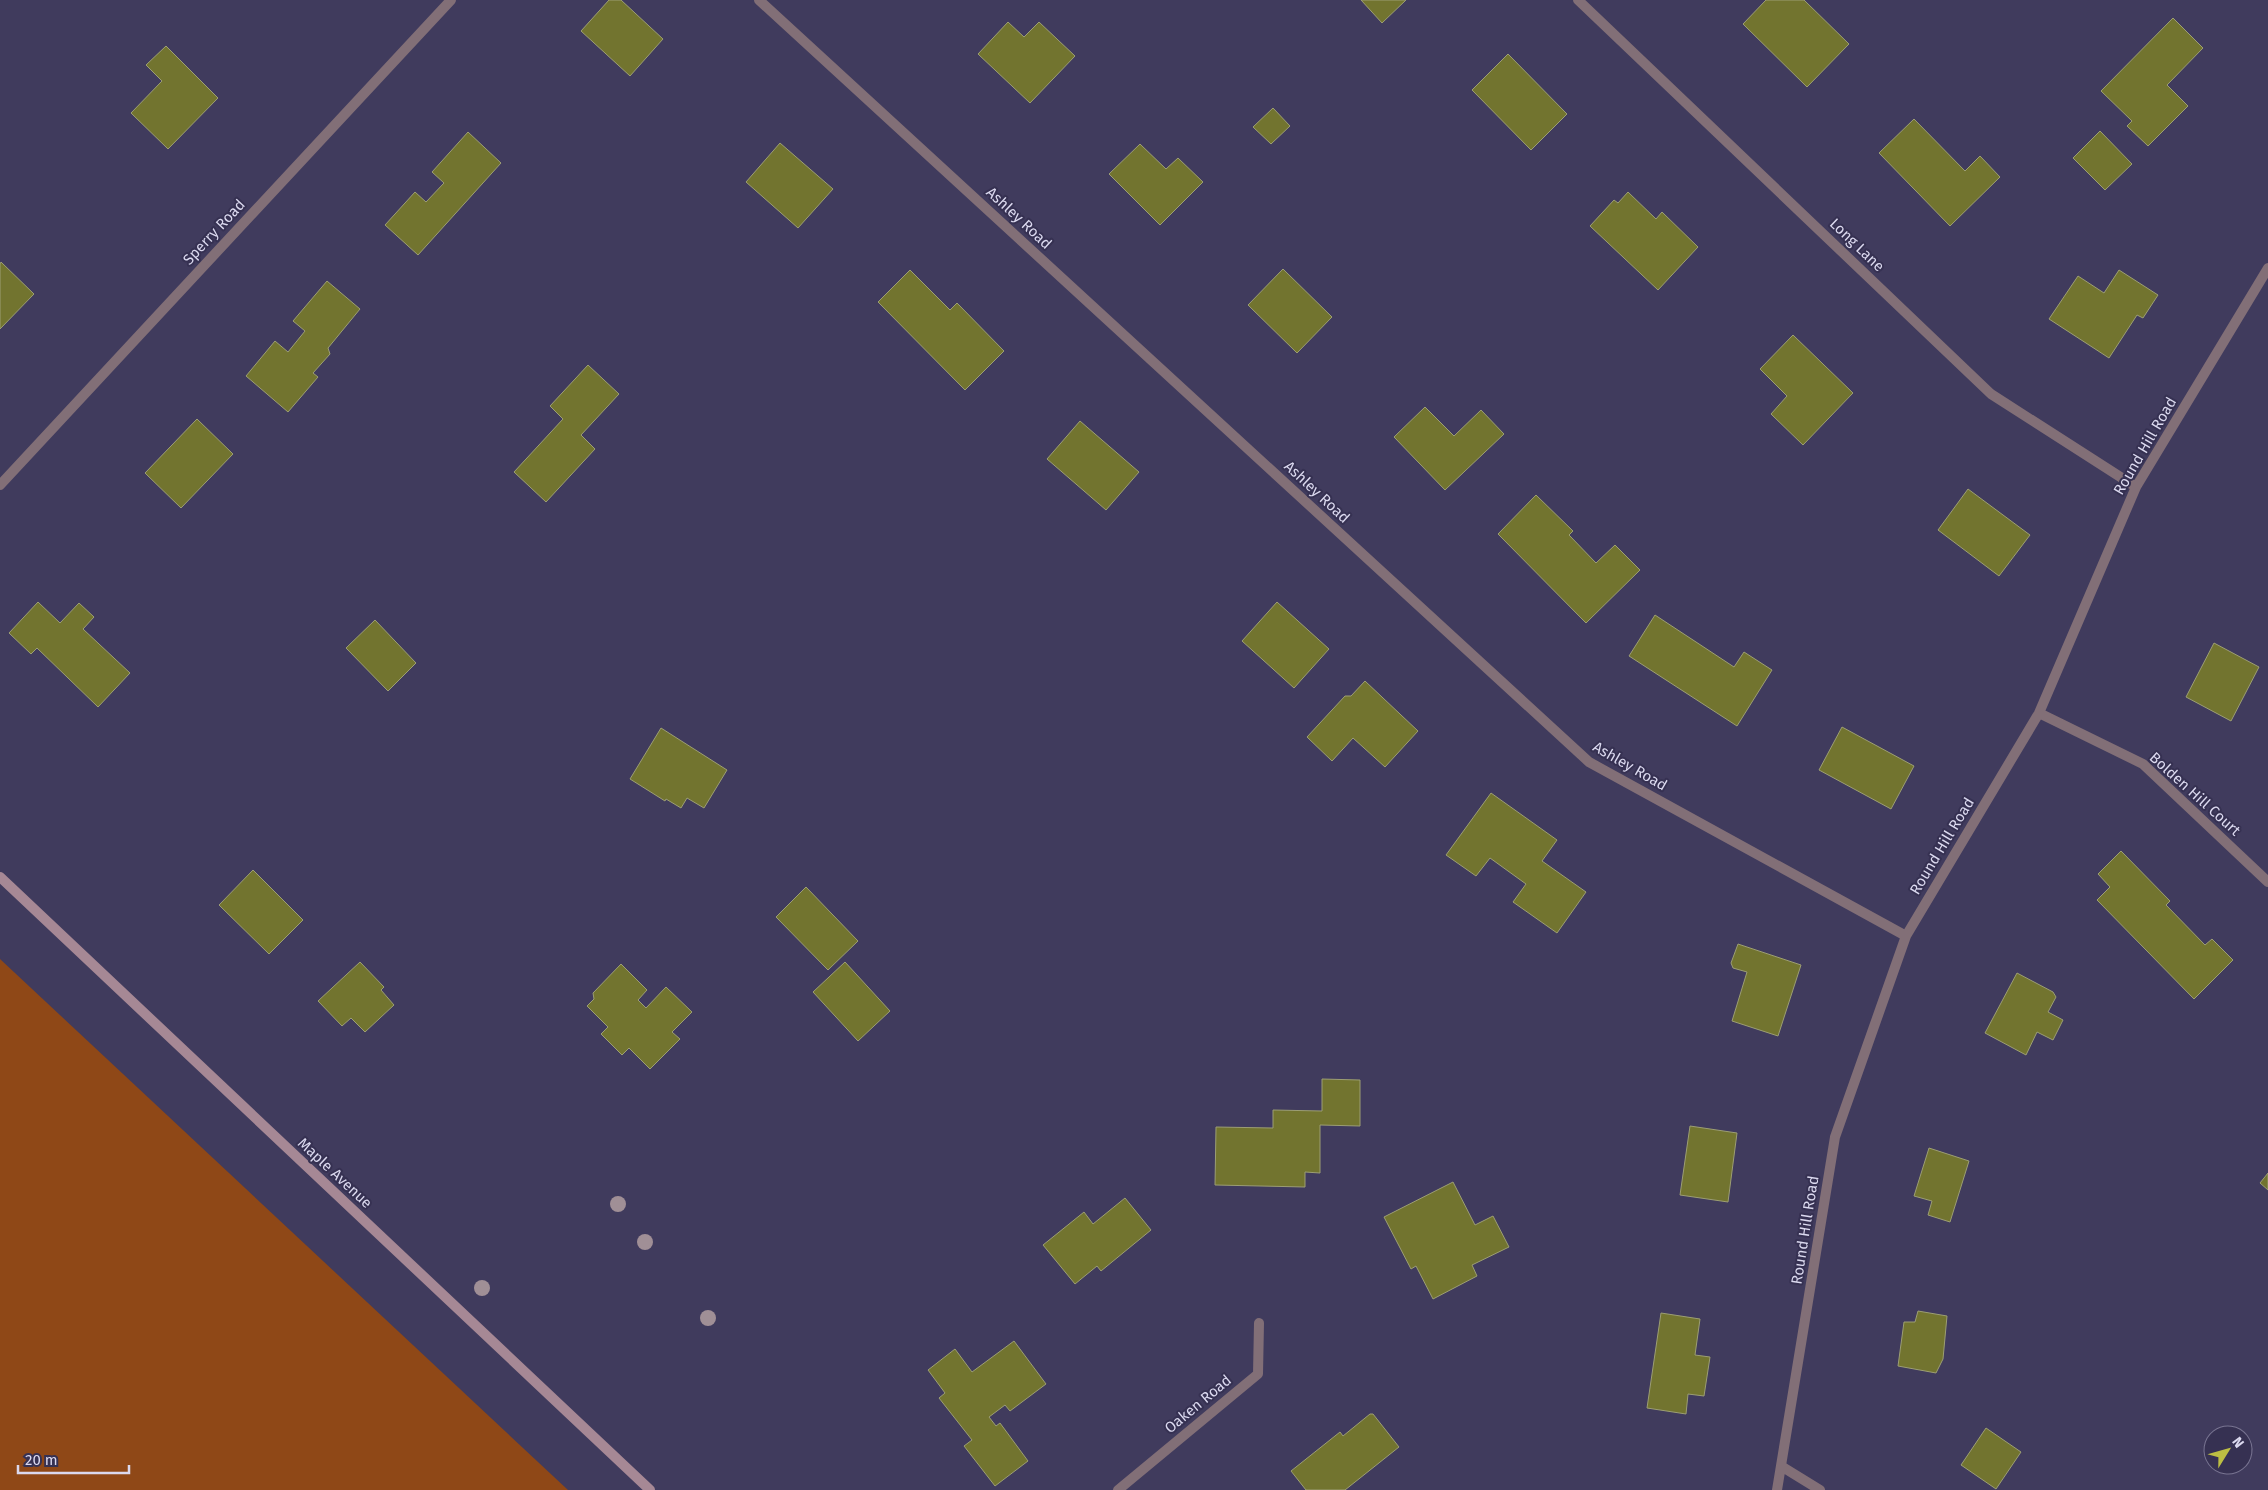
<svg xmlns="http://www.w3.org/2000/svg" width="2268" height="1490" font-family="'Fira Sans',sans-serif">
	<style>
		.green { fill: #8f4817 }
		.building { fill: #72742f; stroke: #9c9e74 }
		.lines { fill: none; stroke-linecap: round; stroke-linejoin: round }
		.street { stroke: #826f77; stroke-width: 10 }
		.secondary { stroke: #a68895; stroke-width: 10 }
		.tree { fill: #a08f96 }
		.labels { text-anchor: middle; stroke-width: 4; stroke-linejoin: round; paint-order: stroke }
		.street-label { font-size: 15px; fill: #dbd9ef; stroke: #363152 }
	</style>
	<rect width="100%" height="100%" fill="#403b5d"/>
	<path class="green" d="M0 959 568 1490H0Z"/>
	<path class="building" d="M609 0H621L663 39 630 76 581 31Z
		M1361 0H1406L1382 23Z
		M1766 0H1804L1849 44 1807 87 1743 24Z
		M2173 18 2203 48 2167 85 2188 106 2148 146 2127 126 2132 121 2101 91Z
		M1008 22 1024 37 1039 22 1075 56 1030 103 978 54Z
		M166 46 218 98 168 149 131 113 162 81 146 65Z
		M1508 54 1567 114 1531 150 1472 90Z
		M1273 108 1290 126 1271 144 1253 127Z
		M1914 119 1965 171 1980 156 2000 177 1950 226 1879 153Z
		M2100 131 2132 164 2105 190 2073 158Z
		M468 132 501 163 418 255 385 225 415 192 426 202 444 183 432 172Z
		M780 143 833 189 798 228 746 182Z
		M1140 144 1166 169 1178 158 1203 182 1160 225 1109 174Z
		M1628 192 1656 219 1662 212 1698 247 1658 290 1590 226 1614 200 1618 203Z
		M1 262 34 294 0 329V264Z
		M1283 269 1332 317 1297 353 1248 305Z
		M910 270 950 310 957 303 1004 351 965 390 878 302Z
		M2119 270 2158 295 2143 318 2137 315 2109 358 2049 319 2078 276 2104 293Z
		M327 281 360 309 328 348 330 354 313 373 318 377 288 412 246 376 275 341 288 352 305 331 293 321Z
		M1793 335 1853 393 1803 445 1771 414 1787 396 1760 369Z
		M588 365 619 394 581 435 595 449 546 502 514 472 563 419 550 406Z
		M1425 407 1454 436 1481 410 1504 434 1445 490 1394 437Z
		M197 419 233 454 181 508 145 473Z
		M1080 421 1139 472 1106 510 1047 459Z
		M1968 489 2030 535 1999 576 1938 530Z
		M1536 495 1573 531 1569 535 1596 563 1615 545 1640 570 1586 623 1498 534Z
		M38 602 60 623 79 603 94 617 83 629 130 673 98 707 37 648 31 654 9 633Z
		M1277 602 1329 649 1294 688 1242 641Z
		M1655 615 1734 667 1744 652 1772 670 1737 726 1629 656Z
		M375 620 416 663 388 691 346 648Z
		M2214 643 2259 667 2231 721 2186 697Z
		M1365 681 1418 731 1385 767 1353 738 1332 761 1307 737 1345 696H1351Z
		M1842 727 1914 766 1891 809 1819 770Z
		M661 728 727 770 704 808 687 798 681 808 666 799 665 801 630 779Z
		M1491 793 1557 840 1542 861 1586 892 1557 933 1513 902 1526 884 1490 858 1476 876 1446 855Z
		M2121 851 2170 901 2166 905 2205 945 2212 939 2233 960 2194 999 2097 900 2110 887 2098 874Z
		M253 870 303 920 269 954 219 905Z
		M806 887 858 941 828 970 776 917Z
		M1738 944 1801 965 1778 1036 1732 1021 1747 972 1733 968 1731 963Z
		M360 962 384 987 381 990 394 1005 365 1032 351 1018 342 1026 318 1001Z
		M845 962 890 1011 858 1041 813 992Z
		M621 964 647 990 638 1000 646 1008 666 987 692 1012 672 1032 680 1039 650 1069 629 1048 622 1055 601 1034 608 1027 587 1006 594 999 593 993Z
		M2017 973 2053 992 2056 997 2048 1012 2063 1020 2053 1040 2037 1032 2026 1055 1985 1033Z
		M1322 1079 1360 1080V1126L1320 1125V1173L1305 1172V1187L1215 1185 1216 1127 1273 1128V1110L1322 1111Z
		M1690 1126 1737 1133 1728 1202 1680 1195Z
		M1929 1148 1969 1161 1950 1222 1928 1215 1932 1201 1914 1196Z
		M2268 1173V1190L2260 1183Z
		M1453 1182 1475 1225 1493 1216 1509 1247 1472 1265 1477 1276 1433 1299 1416 1266 1411 1269 1384 1217Z
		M1125 1198 1151 1230 1101 1271 1097 1266 1075 1284 1043 1245 1084 1212 1093 1224Z
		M1918 1311 1947 1316 1943 1359 1936 1373 1898 1366 1904 1322H1915Z
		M1661 1313 1700 1319 1695 1355 1710 1357 1704 1396 1688 1394 1686 1414 1647 1408Z
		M1014 1341 1046 1384 1010 1411 1005 1405 989 1417 996 1426 1000 1423 1028 1461 995 1486 964 1446 972 1440 939 1398 945 1393 928 1370 955 1349 972 1372Z
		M1370 1414H1373L1399 1447 1345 1490H1306L1291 1471 1340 1432 1343 1436Z
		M1986 1428 2021 1452 1996 1489 1961 1465Z"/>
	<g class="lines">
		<path class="street" d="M759 0 1589 762 1906 936
			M1578 0 1991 394 2136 487
			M0 485 451 0
			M2039 713 2143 764 2268 882
			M1781 1466 1820 1490
			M1118 1490 1258 1374 1259 1323
			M1777 1490 1835 1137 1906 936 2039 713 2136 487 2268 268"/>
		<path class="secondary" d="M0 877 650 1490"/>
	</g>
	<g class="tree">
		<circle cx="618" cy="1204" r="8"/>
		<circle cx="645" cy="1242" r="8"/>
		<circle cx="482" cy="1288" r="8"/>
		<circle cx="708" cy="1318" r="8"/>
	</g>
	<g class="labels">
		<g class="street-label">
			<text transform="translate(1019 218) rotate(43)" y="5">Ashley Road</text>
			<text transform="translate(214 232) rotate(-47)" y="5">Sperry Road</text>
			<text transform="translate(1857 245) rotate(44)" y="5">Long Lane</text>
			<text transform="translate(2145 446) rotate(-60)" y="5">Round Hill Road</text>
			<text transform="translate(1317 492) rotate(43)" y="5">Ashley Road</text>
			<text transform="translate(1630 766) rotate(30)" y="5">Ashley Road</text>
			<text transform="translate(2195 794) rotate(42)" y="5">Bolden Hill Court</text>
			<text transform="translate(1942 846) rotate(-59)" y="5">Round Hill Road</text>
			<text transform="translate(335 1173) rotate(43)" y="5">Maple Avenue</text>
			<text transform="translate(1805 1230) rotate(-81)" y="5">Round Hill Road</text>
			<text transform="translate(1198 1404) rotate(-40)" y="5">Oaken Road</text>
		</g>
	</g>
	<g transform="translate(2228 1450) rotate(53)"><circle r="24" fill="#363152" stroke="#787491"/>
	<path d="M0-4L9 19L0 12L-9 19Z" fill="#bdbf43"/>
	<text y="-8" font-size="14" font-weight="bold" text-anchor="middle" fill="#dbd9ef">N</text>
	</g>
	<path d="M18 1465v8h111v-8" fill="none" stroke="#dbd9ef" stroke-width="2.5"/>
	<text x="25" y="1465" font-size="15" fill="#dbd9ef" stroke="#363152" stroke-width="4" paint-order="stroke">20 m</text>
</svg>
